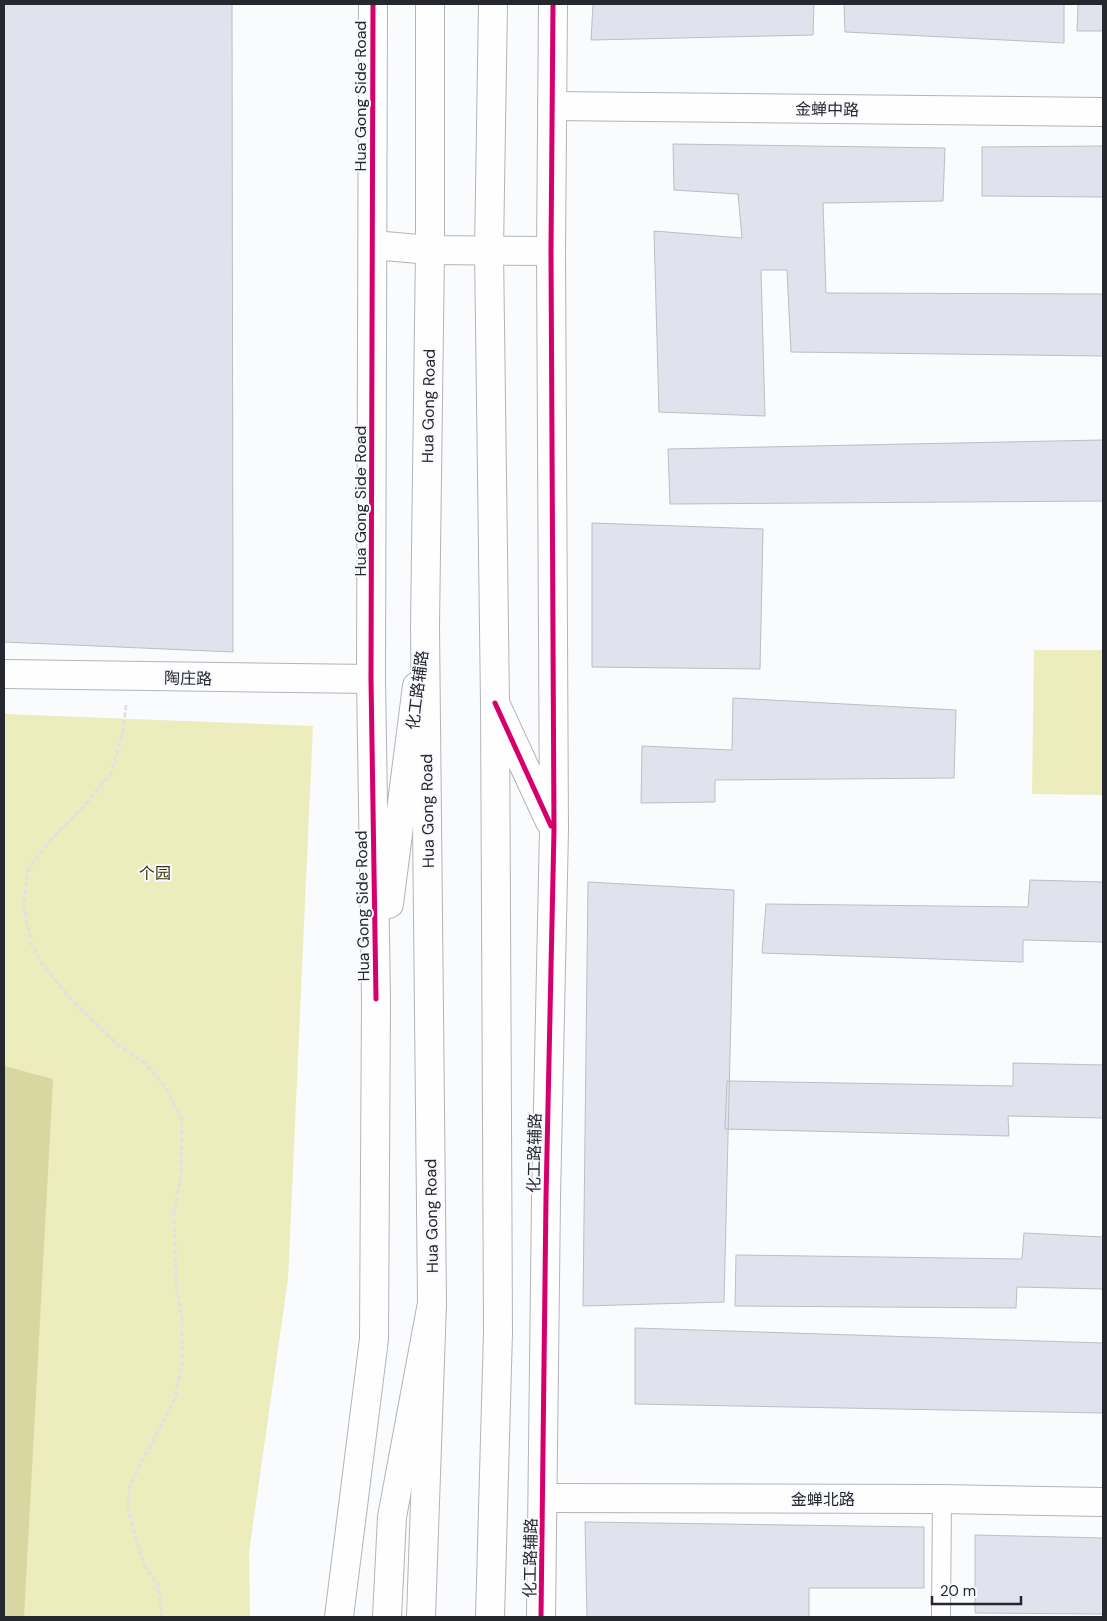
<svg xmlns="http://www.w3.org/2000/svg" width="1107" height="1621" font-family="'DM Sans','Noto Sans SC',sans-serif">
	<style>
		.green { fill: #edecbc }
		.forest { fill: #d8d6a1 }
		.building { fill: #e0e3ee; stroke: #bdbec3 }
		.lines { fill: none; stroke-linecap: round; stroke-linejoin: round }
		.lane-casing { stroke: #b2b4b8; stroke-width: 20 }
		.street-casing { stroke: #b2b4b8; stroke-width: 30 }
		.secondary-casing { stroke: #b2b4b8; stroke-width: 30 }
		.primary-casing { stroke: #b2b4b8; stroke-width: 30 }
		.highway-casing { stroke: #b2b4b8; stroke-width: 30 }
		.path { stroke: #e0e1e1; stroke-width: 3; stroke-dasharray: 5 2.5; stroke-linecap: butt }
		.lane { stroke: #fefeff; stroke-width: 18 }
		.street { stroke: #fefeff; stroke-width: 28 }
		.secondary { stroke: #fefeff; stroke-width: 28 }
		.primary { stroke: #fefeff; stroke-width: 28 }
		.highway { stroke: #fefeff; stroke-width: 28 }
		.cycleway-casing { stroke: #f9fafe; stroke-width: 8 }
		.cycleway { stroke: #d6006c; stroke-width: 5 }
		.labels { text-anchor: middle; stroke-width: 4; stroke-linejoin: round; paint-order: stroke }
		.street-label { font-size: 16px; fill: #26282f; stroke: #f9fafe }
		.park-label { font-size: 16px; fill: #38360b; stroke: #f9fafe }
	</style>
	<rect width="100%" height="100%" fill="#fafbfd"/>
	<path class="green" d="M1034 650H1103V795L1032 794Z
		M4 714 313 726 288 1279 249 1552 250 1617H4Z"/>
	<path class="forest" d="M4 1066 53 1079 24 1617H4Z"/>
	<path class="building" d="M4 4H232L233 652 4 642Z
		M593 4H814L813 35 591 40Z
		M844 4H1064V43L845 32Z
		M1078 4H1103V31H1077Z
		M673 144 945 148 943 201 823 203 826 293 1103 294V356L791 352 787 270H761L765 416 659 412 654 231 742 238 738 194 674 190Z
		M1103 146V197L982 196V147Z
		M1103 440V501L670 504 668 449Z
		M592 523 763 529 760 669 592 667Z
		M733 698 956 710 954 778 715 780V802L641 803 642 746 732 750Z
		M1030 880 1103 882V942L1023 940V962L762 953 766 904 1028 907Z
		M588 882 734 890 724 1302 583 1306Z
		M1013 1063 1103 1065V1118L1008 1116 1009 1136 725 1129 727 1081 1013 1086Z
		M1024 1233 1103 1237V1289L1017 1287 1016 1308 735 1306 736 1255 1022 1259Z
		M635 1328 1103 1343V1413L635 1404Z
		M585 1522 924 1527V1588H809V1617H587Z
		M975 1535 1103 1538V1614L975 1613Z"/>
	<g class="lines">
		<g class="lane-casing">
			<path id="lane" d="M941 1617 942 1499"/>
		</g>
		<g class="street-casing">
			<path id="street" d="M552 106 1103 112
				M4 674 371 679
				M543 1498 942 1499 1103 1502"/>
		</g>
		<g class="secondary-casing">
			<path id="secondary" d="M373 245 430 250 551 251
				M495 703 550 822
				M389 904 417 686
				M339 1617 374 1339 376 999 371 679 373 4
				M541 1617 546 1198 554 830 551 251 553 4"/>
		</g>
		<g class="primary-casing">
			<path id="primary" d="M421 1617 432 1303 425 627 430 250V4
				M490 1617 498 1332 495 703 489 250 493 4"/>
		</g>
		<g class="highway-casing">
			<path id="highway" d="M387 1617 392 1517 432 1303"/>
		</g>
		<path class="path" d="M126 705 123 733 111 773 85 805 47 844 28 870 24 906 31 943 44 967 71 999 117 1044 146 1064 166 1088 182 1120 181 1177 174 1211 176 1286 182 1318V1365L174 1401 130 1484 128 1510 144 1565 158 1585 162 1617"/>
		<use href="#lane" class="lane"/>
		<use href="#street" class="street"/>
		<use href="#secondary" class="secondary"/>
		<use href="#primary" class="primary"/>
		<use href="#highway" class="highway"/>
		<g class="cycleway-casing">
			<path id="cycleway" d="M373 4 371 679 376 999
				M495 703 551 826
				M541 1617 546 1198 554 830 551 251 553 4"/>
		</g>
		<use href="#cycleway" class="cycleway"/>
	</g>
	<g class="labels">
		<g class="street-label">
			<text transform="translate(360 96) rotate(-90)" y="6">Hua Gong Side Road</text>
			<text transform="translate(827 109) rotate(1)" y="6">金蝉中路</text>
			<text transform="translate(428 406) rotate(-89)" y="6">Hua Gong Road</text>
			<text transform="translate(360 501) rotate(-90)" y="6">Hua Gong Side Road</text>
			<text transform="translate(188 678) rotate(1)" y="6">陶庄路</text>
			<text transform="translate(417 690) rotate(-83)" y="6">化工路辅路</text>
			<text transform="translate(427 811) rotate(-91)" y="6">Hua Gong Road</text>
			<text transform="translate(362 906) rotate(-91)" y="6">Hua Gong Side Road</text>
			<text transform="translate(534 1153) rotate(-89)" y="6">化工路辅路</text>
			<text transform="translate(431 1216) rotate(-91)" y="6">Hua Gong Road</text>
			<text x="823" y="1505">金蝉北路</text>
			<text transform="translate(530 1558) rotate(-89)" y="6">化工路辅路</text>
		</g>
		<g class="park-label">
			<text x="155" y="879">个园</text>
		</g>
	</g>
	<rect width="1107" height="1621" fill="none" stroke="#26282f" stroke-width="10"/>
	<path d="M932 1596v8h89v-8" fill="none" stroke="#26282f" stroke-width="2.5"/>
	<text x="940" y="1596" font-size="15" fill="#26282f" stroke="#f9fafe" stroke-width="4" paint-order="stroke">20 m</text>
</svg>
